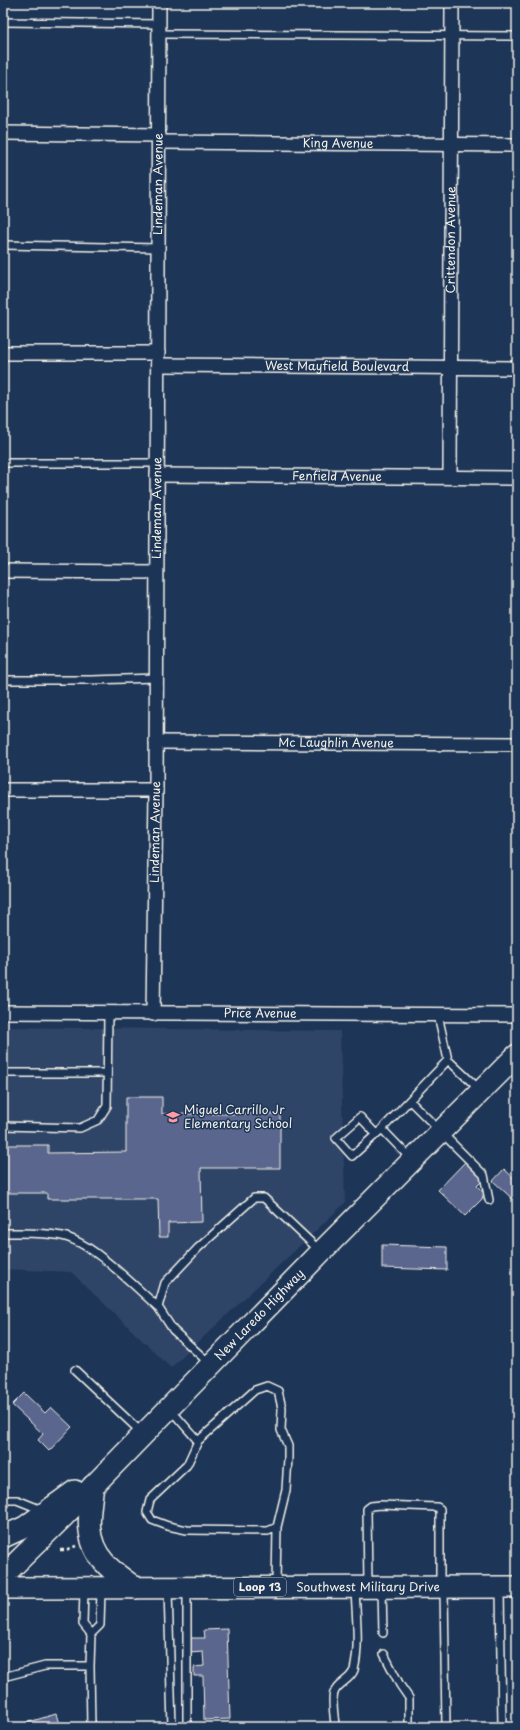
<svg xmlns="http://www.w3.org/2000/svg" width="520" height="1730" font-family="'Playpen Sans',sans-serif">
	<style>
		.built { fill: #2f4468 }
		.building { fill: #5a668e; stroke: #f4f1e8 }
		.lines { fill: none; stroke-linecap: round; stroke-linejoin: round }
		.service-casing { stroke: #f4f1e8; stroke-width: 10 }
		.minor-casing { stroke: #f4f1e8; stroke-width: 16 }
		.primary-casing { stroke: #f4f1e8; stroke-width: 24 }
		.path { stroke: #f4f1e8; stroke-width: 2.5; stroke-dasharray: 4 3; stroke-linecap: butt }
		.service { stroke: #1d3557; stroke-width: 7 }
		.minor { stroke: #1d3557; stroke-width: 13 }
		.primary { stroke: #1d3557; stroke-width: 21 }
		.labels { text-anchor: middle; stroke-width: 3; stroke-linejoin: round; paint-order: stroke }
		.shield { fill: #1d3557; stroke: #b4b9bc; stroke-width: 1 }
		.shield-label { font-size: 11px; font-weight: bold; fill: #f4f1e8 }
		.street-label { font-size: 12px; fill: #f4f1e8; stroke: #1d3557 }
		.poi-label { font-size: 12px; fill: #f4f1e8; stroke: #1d3557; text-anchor: start }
	</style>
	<rect width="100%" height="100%" fill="#1d3557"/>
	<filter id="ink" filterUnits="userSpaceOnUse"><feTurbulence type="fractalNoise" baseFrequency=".025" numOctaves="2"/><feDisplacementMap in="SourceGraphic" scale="8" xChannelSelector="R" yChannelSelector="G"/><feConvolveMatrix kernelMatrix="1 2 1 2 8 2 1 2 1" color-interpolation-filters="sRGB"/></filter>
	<g filter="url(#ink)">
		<path class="built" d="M3 1027 340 1031 345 1203 171 1368 71 1272 3 1269Z"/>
		<path class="building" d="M126 1097H162V1114H280V1168H201L202 1222 168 1223V1237H159L158 1199H47V1193H3V1145H48V1153L126 1152Z
			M465 1162 483 1180 477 1186 484 1193 482 1199 465 1216 438 1190Z
			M504 1169 517 1181V1203L493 1181Z
			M382 1245 447 1247V1270L382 1268Z
			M24 1393 45 1413 51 1407 72 1427 49 1451 38 1440 43 1434 12 1405Z
			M227 1629 230 1719 204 1720 203 1676H194V1667L204 1666 203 1652 190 1653V1638H205L204 1630Z
			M56 1714 60 1727H12Z"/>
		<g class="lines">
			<g class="service-casing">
				<path id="service" d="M3 22 159 24
					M159 34 517 36
					M3 245 159 248
					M3 463H157
					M3 680H92L156 678
					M448 1060 480 1090
					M3 1073H107
					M410 1101 484 1175 489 1200
					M3 1126 80 1128 98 1120 107 1106 108 1013
					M382 1129 411 1159
					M376 1134 360 1117 336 1138 352 1156 382 1129 448 1060 438 1015
					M3 1233C22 1233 43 1232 62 1236 92 1242 134 1286 158 1307
					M210 1364 173 1330 158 1307 165 1283 198 1248 254 1198H264L319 1250
					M75 1370 142 1433
					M170 1409 198 1441 187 1465 150 1500 147 1512 152 1520 168 1526 187 1530 268 1531 277 1527 286 1490 288 1458V1446L281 1430 282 1408 278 1391 267 1386 255 1390 198 1441
					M3 1500H17L42 1510
					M276 1585 277 1527
					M368 1585 367 1509 371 1506 380 1505 437 1507 440 1509V1586
					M444 1589 446 1727
					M84 1590 83 1624 91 1634 90 1666 91 1727
					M168 1590 172 1727
					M187 1590V1727
					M382 1590 383 1633
					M500 1590 502 1727
					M91 1634 100 1625 101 1590
					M384 1654 400 1685 409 1698V1727
					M3 1677 45 1666H90
					M335 1727C335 1719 331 1700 334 1693 337 1683 350 1681 354 1670 360 1646 356 1614 355 1589"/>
			</g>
			<g class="minor-casing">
				<g id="minor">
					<path d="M3 133 159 135"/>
					<path id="s1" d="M159 142 517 145"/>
					<path d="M3 353H158"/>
					<path id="s2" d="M158 365 517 368"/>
					<path id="s3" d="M157 475 517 478"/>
					<path id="s4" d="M450 477 452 3"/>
					<path d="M3 571 156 572"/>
					<path id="s5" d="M156 742 517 744"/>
					<path d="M3 790H156"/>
					<path id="s6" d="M3 1012 517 1015"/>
					<path id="s7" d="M153 1014 156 790 159 3"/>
				</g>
			</g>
			<g class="primary-casing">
				<g id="primary">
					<path d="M93 1486C89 1513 84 1540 104 1562 112 1572 125 1580 135 1588"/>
					<path d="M3 1537 25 1527 75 1491"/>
					<path id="s8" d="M3 1576 63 1517 321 1252 517 1055"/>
					<path id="s9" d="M3 1588 517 1587"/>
				</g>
			</g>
			<path class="path" d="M60 1550H66L76 1546"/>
			<use href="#service" class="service"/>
			<use href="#minor" class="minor"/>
			<use href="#primary" class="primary"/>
		</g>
	</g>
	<defs>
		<g id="school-bare" transform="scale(1.08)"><path d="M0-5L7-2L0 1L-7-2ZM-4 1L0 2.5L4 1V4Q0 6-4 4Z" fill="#ff9aa2" stroke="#1d3557" stroke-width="2.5" paint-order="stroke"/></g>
	</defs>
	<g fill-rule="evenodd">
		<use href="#school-bare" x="173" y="1117"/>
	</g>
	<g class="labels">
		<rect class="shield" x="234" y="1578" width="52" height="18" rx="3"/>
		<g class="shield-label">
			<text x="260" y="1591">Loop 13</text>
		</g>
		<g class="street-label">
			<text dy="4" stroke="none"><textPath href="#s1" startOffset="179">King Avenue</textPath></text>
			<text dy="4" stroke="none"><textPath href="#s7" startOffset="830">Lindeman Avenue</textPath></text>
			<text dy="4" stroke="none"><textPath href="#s4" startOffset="237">Crittendon Avenue</textPath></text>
			<text dy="4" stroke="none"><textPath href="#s2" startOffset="179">West Mayfield Boulevard</textPath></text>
			<text dy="4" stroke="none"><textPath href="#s3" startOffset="180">Fenfield Avenue</textPath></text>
			<text dy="4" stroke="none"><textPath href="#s7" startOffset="506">Lindeman Avenue</textPath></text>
			<text dy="4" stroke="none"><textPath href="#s5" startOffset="180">Mc Laughlin Avenue</textPath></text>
			<text dy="4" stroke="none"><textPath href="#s7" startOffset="182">Lindeman Avenue</textPath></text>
			<text dy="4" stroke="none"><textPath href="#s6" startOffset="257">Price Avenue</textPath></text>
			<text dy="4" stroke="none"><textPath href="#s8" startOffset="366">New Laredo Highway</textPath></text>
			<text dy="4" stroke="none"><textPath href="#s9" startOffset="365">Southwest Military Drive</textPath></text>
		</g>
		<g class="poi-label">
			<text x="184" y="1114">Miguel Carrillo Jr<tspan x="184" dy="14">Elementary School</tspan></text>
		</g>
	</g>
	<rect width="520" height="1730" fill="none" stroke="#1d3557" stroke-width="16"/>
	<rect x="8" y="8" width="504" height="1714" fill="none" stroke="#f4f1e8" stroke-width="1.5" filter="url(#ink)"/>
</svg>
